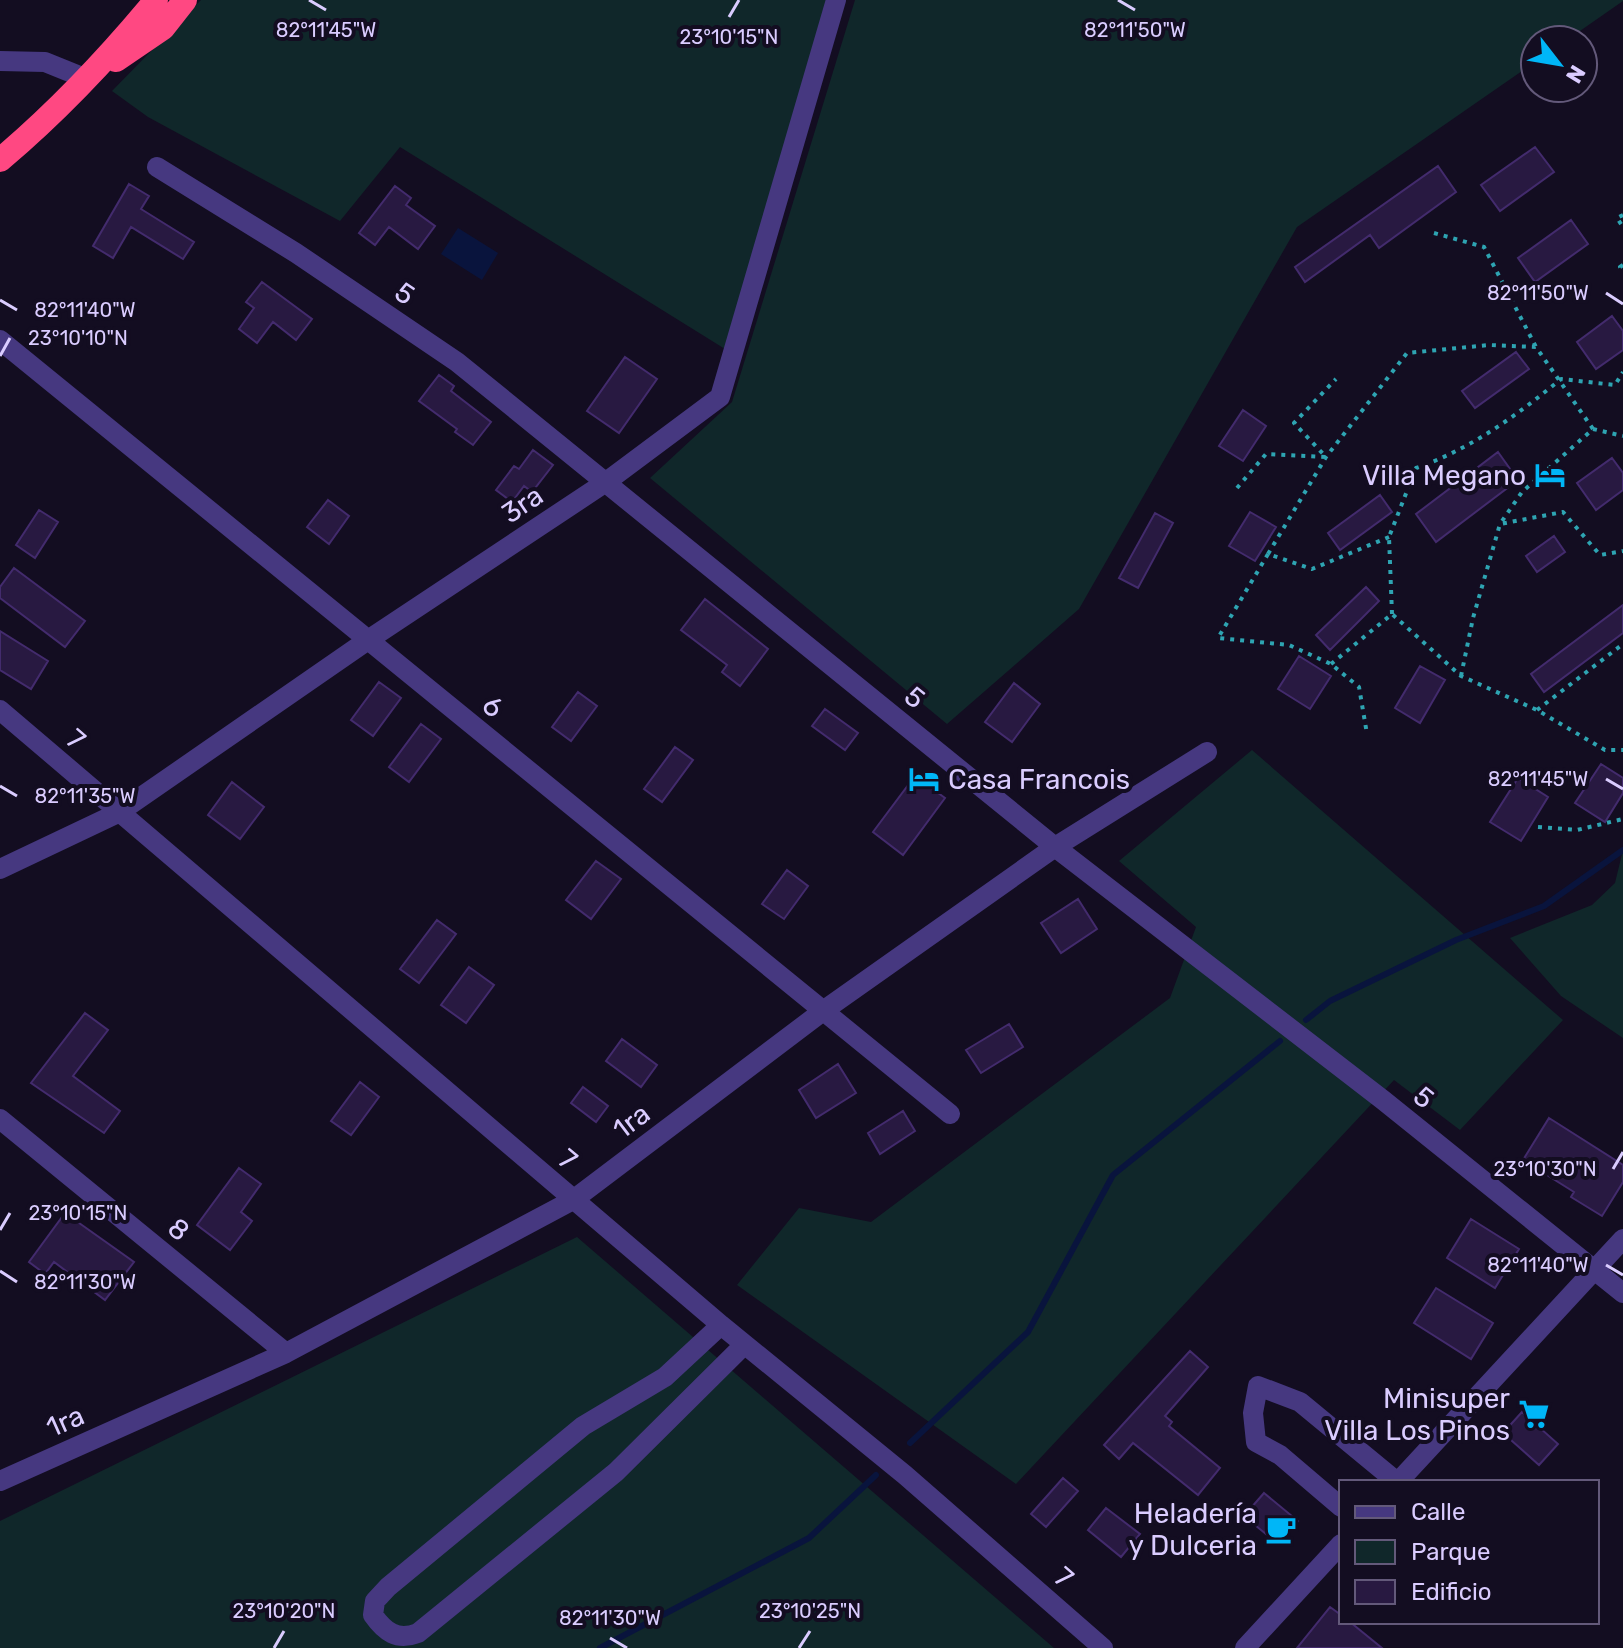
<svg xmlns="http://www.w3.org/2000/svg" width="1623" height="1648" font-family="Rubik,sans-serif">
	<style>
		.green { fill: #10272a }
		.water { fill: #09143d }
		.lines { fill: none; stroke-linecap: round; stroke-linejoin: round }
		.stream { stroke: #09143d; stroke-width: 6 }
		.building { fill: #281941; stroke: #432b6d; stroke-width: 2 }
		.path { stroke: #2ea4b2; stroke-width: 4; stroke-dasharray: 4 6; stroke-linecap: butt }
		.minor { stroke: #463880; stroke-width: 20 }
		.highway { stroke: #ff4882; stroke-width: 24 }
		.ticks { fill: none; stroke: #daccff; stroke-width: 3 }
		.labels { text-anchor: middle; stroke-width: 8; stroke-linejoin: round; paint-order: stroke }
		.street-label { font-size: 28px; fill: #daccff; stroke: #130d21 }
		.poi-label { font-size: 28px; fill: #daccff; stroke: #130d21; text-anchor: end }
		.ticks-label { font-size: 20px; text-anchor: middle; fill: #daccff; stroke: #130d21; stroke-width: 8; stroke-linejoin: round; paint-order: stroke }
	</style>
	<rect width="100%" height="100%" fill="#130d21"/>
	<path class="green" d="M201 0H827L725 349 400 147 340 221 148 117 112 91Z
		M855 0H1623V1L1567 40H1535V62L1297 227 1079 609 947 724 650 478 732 402Z
		M1252 750 1563 1020 1460 1130 1394 1080 1016 1484 737 1285 799 1208 871 1222 1170 998 1196 927 1119 861Z
		M1623 850V1038L1561 996 1510 938 1592 905 1615 883Z
		M577 1237 1054 1648H0V1521Z"/>
	<path class="water" d="M458 228 498 253 482 280 441 254Z"/>
	<g class="lines">
		<path class="stream" d="M1306 1020 1330 1001 1456 940 1544 906 1623 850
			M910 1443 1028 1332 1113 1175 1280 1041
			M600 1648 809 1538 876 1475"/>
	</g>
	<path class="building" d="M1535 147 1554 172 1500 211 1481 185Z
		M1438 166 1456 192 1379 248 1370 235 1305 282 1295 267Z
		M129 184 149 196 141 209 194 242 183 259 131 227 113 258 93 246Z
		M395 186 411 198 406 205 435 226 418 249 389 227 375 245 359 233Z
		M1571 220 1588 244 1535 282 1518 258Z
		M262 282 312 319 296 340 273 322 257 343 239 329 254 308 246 302Z
		M1612 316 1623 331V350L1596 369 1577 342Z
		M1516 352 1529 369 1475 408 1462 391Z
		M625 357 657 379 619 433 587 411Z
		M439 375 454 386 451 391 491 422 473 445 455 432 457 429 419 401Z
		M1243 410 1266 426 1243 461 1219 446Z
		M533 450 553 465 532 492 524 486 512 502 496 490 514 466 519 469Z
		M1498 452 1518 480 1436 542 1416 514Z
		M1612 458 1623 473V490L1596 510 1577 483Z
		M1380 495 1392 512 1340 550 1328 533Z
		M328 500 349 516 329 544 307 527Z
		M39 510 58 522 35 558 16 545Z
		M1250 512 1276 527 1255 561 1229 546Z
		M1155 513 1173 523 1138 588 1119 578Z
		M1554 536 1565 552 1537 572 1526 556Z
		M14 568 85 621 65 647 0 598V587Z
		M1366 587 1379 601 1330 650 1316 635Z
		M705 599 768 649 740 686 722 672 727 665 681 630Z
		M1623 605V633L1544 692 1531 674Z
		M0 631 48 661 31 689 0 670Z
		M1299 656 1331 676 1310 709 1278 689Z
		M1420 666 1445 680 1420 723 1395 708Z
		M379 682 401 698 373 736 351 720Z
		M1014 683 1040 704 1012 742 985 722Z
		M578 692 597 706 571 741 552 727Z
		M825 709 858 733 845 750 812 726Z
		M421 724 441 739 409 782 389 767Z
		M675 747 693 760 662 802 644 789Z
		M1601 764 1623 778V793L1605 822 1575 803Z
		M915 776 945 798 903 855 873 832Z
		M1518 778 1548 797 1521 841 1490 822Z
		M232 782 264 807 240 839 208 815Z
		M596 861 621 879 591 919 566 900Z
		M787 870 808 886 784 919 762 904Z
		M1078 899 1097 929 1061 953 1041 923Z
		M437 920 456 934 419 983 400 969Z
		M469 967 494 985 466 1023 441 1005Z
		M85 1013 108 1030 73 1076 120 1111 104 1133 31 1083Z
		M1009 1024 1023 1047 981 1073 966 1050Z
		M622 1039 657 1065 641 1087 606 1061Z
		M838 1064 856 1093 816 1118 799 1090Z
		M360 1082 379 1097 351 1135 331 1121Z
		M583 1087 608 1106 596 1122 571 1103Z
		M903 1111 915 1131 880 1154 868 1133Z
		M1549 1118 1623 1165V1182L1602 1216 1571 1197 1574 1192 1523 1160Z
		M239 1168 261 1184 241 1212 252 1221 230 1250 197 1225Z
		M65 1213 134 1262 105 1300 54 1262 45 1274 29 1262Z
		M1471 1219 1519 1249 1495 1288 1447 1258Z
		M1436 1288 1493 1323 1471 1359 1414 1323Z
		M1190 1351 1208 1367 1165 1416 1172 1422 1169 1426 1220 1468 1198 1495 1133 1443 1119 1459 1104 1445Z
		M1522 1412 1558 1444 1539 1465 1503 1433Z
		M1063 1478 1078 1491 1046 1527 1031 1514Z
		M1264 1493 1298 1521 1278 1544 1244 1516Z
		M1106 1508 1140 1534 1121 1557 1088 1530Z
		M1330 1607 1341 1615V1622H1350L1382 1648H1297Z"/>
	<g class="lines">
		<path class="path" d="M1623 215 1617 218 1623 227
			M1434 233 1484 247 1536 347
			M1623 265 1620 267 1623 271
			M1593 429 1623 436
			M1237 488 1266 454 1326 457 1294 423 1336 379
			M1389 537 1312 569 1268 554 1326 457 1407 353 1489 345 1536 347 1593 429 1522 492 1500 524
			M1268 554 1218 638 1289 645 1331 664 1359 687 1367 734
			M1392 614 1389 537 1416 468C1471 449 1516 416 1561 379L1615 385 1623 372
			M1331 664 1392 614 1461 676 1537 710 1605 750H1623
			M1461 676 1473 618 1500 524 1563 512 1600 555 1623 551
			M1537 710 1623 644
			M1538 827 1577 830 1623 819"/>
		<path class="minor" d="M0 61 45 62 87 79
			M157 167 296 253 457 362 1055 847 1383 1100 1623 1293
			M0 340 950 1114
			M0 710 721 1325 905 1475 1103 1648
			M0 869 118 813 368 640 606 482 720 397 836 0
			M0 1119 286 1353
			M721 1325 665 1377 583 1426 388 1587 375 1601 373 1615C385 1632 397 1641 418 1633L616 1472 744 1345
			M0 1481 286 1353 573 1200 823 1011 1055 847 1207 752
			M1398 1482 1623 1239
			M1341 1507 1280 1455 1256 1442 1253 1413 1258 1386 1300 1402 1397 1482
			M1245 1648 1341 1544"/>
		<path class="highway" d="M116 60 163 28 185 0
			M0 160C57 112 108 58 156 0"/>
	</g>
	<path class="ticks" d="M309 0 326 10M1118 0 1135 10M729 17 739 0M1606 293 1623 304M0 300 17 310M0 356 10 338M1606 779 1623 789M0 786 17 796M1613 1169 1623 1152M0 1230 10 1213M1606 1265 1623 1275M0 1271 17 1282M610 1638 627 1648M274 1648 284 1631M799 1648 810 1631"/>
	<defs>
		<g id="hotel-bare" transform="scale(2.4)"><path d="M-6-4.5h1.5V1H6V5H4.5V3h-9V5H-6ZM-4 0a1.8 1.8 0 1 1 3.6 0ZM.5 0V-2.5h3Q6-2.5 6 0Z" fill="#00b6f7" stroke="#130d21" stroke-width="2.5" paint-order="stroke"/></g>
		<g id="supermarket-bare" transform="scale(2.4)"><path d="M-6-5.5h2.5l.6 2H6L4.5 2H-2.5L-4.4-4H-6ZM-1.5 3.2a1.3 1.3 0 1 0 .1 0ZM3 3.2a1.3 1.3 0 1 0 .1 0Z" fill="#00b6f7" stroke="#130d21" stroke-width="2.5" paint-order="stroke"/></g>
		<g id="cafe-bare" transform="scale(2.4)"><path d="M-5.5-4.5H6V0H3Q3 3.5 0 3.5H-2.5Q-5.5 3.5-5.5 0ZM3-3.2v2h1.7v-2ZM-6 4.5H4V6H-6Z" fill="#00b6f7" stroke="#130d21" stroke-width="2.5" paint-order="stroke"/></g>
	</defs>
	<g fill-rule="evenodd">
		<use href="#hotel-bare" x="1550" y="475"/>
		<use href="#hotel-bare" x="924" y="779"/>
		<use href="#supermarket-bare" x="1534" y="1414"/>
		<use href="#cafe-bare" x="1281" y="1529"/>
	</g>
	<g class="labels">
		<g class="street-label">
			<text transform="translate(405 293) rotate(34)" y="10">5</text>
			<text transform="translate(522 504) rotate(-34)" y="10">3ra</text>
			<text transform="translate(915 697) rotate(39)" y="10">5</text>
			<text transform="translate(493 706) rotate(39)" y="10">6</text>
			<text transform="translate(76 739) rotate(41)" y="10">7</text>
			<text transform="translate(1424 1097) rotate(39)" y="10">5</text>
			<text transform="translate(631 1121) rotate(-37)" y="10">1ra</text>
			<text transform="translate(568 1159) rotate(40)" y="10">7</text>
			<text transform="translate(179 1229) rotate(39)" y="10">8</text>
			<text transform="translate(65 1421) rotate(-24)" y="10">1ra</text>
			<text transform="translate(1064 1577) rotate(41)" y="10">7</text>
		</g>
		<g class="poi-label">
			<text x="1526" y="485">Villa Megano</text>
			<text x="948" y="789" text-anchor="start">Casa Francois</text>
			<text x="1510" y="1408">Minisuper<tspan x="1510" dy="32">Villa Los Pinos</tspan></text>
			<text x="1257" y="1523">Heladería<tspan x="1257" dy="32">y Dulceria</tspan></text>
		</g>
	</g>
	<g class="ticks-label">
		<text x="1135" y="37">82°11'50"W</text>
		<text x="326" y="37">82°11'45"W</text>
		<text x="729" y="44">23°10'15"N</text>
		<text x="1538" y="300">82°11'50"W</text>
		<text x="85" y="317">82°11'40"W</text>
		<text x="78" y="345">23°10'10"N</text>
		<text x="1538" y="786">82°11'45"W</text>
		<text x="85" y="803">82°11'35"W</text>
		<text x="1545" y="1176">23°10'30"N</text>
		<text x="78" y="1220">23°10'15"N</text>
		<text x="1538" y="1272">82°11'40"W</text>
		<text x="85" y="1289">82°11'30"W</text>
		<text x="284" y="1618">23°10'20"N</text>
		<text x="810" y="1618">23°10'25"N</text>
		<text x="610" y="1625">82°11'30"W</text>
	</g>
	<rect x="1339" y="1480" width="260" height="144" fill="#130d21" stroke="#63597a" stroke-width="2"/>
	<rect x="1355" y="1506" width="40" height="12" fill="#463880" stroke="#63597a" stroke-width="2"/>
	<text x="1411" y="1520" font-size="24" fill="#daccff">Calle</text>
	<rect x="1355" y="1540" width="40" height="24" fill="#10272a" stroke="#63597a" stroke-width="2"/>
	<text x="1411" y="1560" font-size="24" fill="#daccff">Parque</text>
	<rect x="1355" y="1580" width="40" height="24" fill="#281941" stroke="#63597a" stroke-width="2"/>
	<text x="1411" y="1600" font-size="24" fill="#daccff">Edificio</text>
	<g transform="translate(1559 64) rotate(121)"><circle r="38" fill="#130d21" stroke="#63597a" stroke-width="2"/>
	<path d="M0-6L14 30L0 20L-14 30Z" fill="#00b6f7"/>
	<text y="-12" font-size="22" font-weight="bold" text-anchor="middle" fill="#daccff">N</text>
	</g>
</svg>
